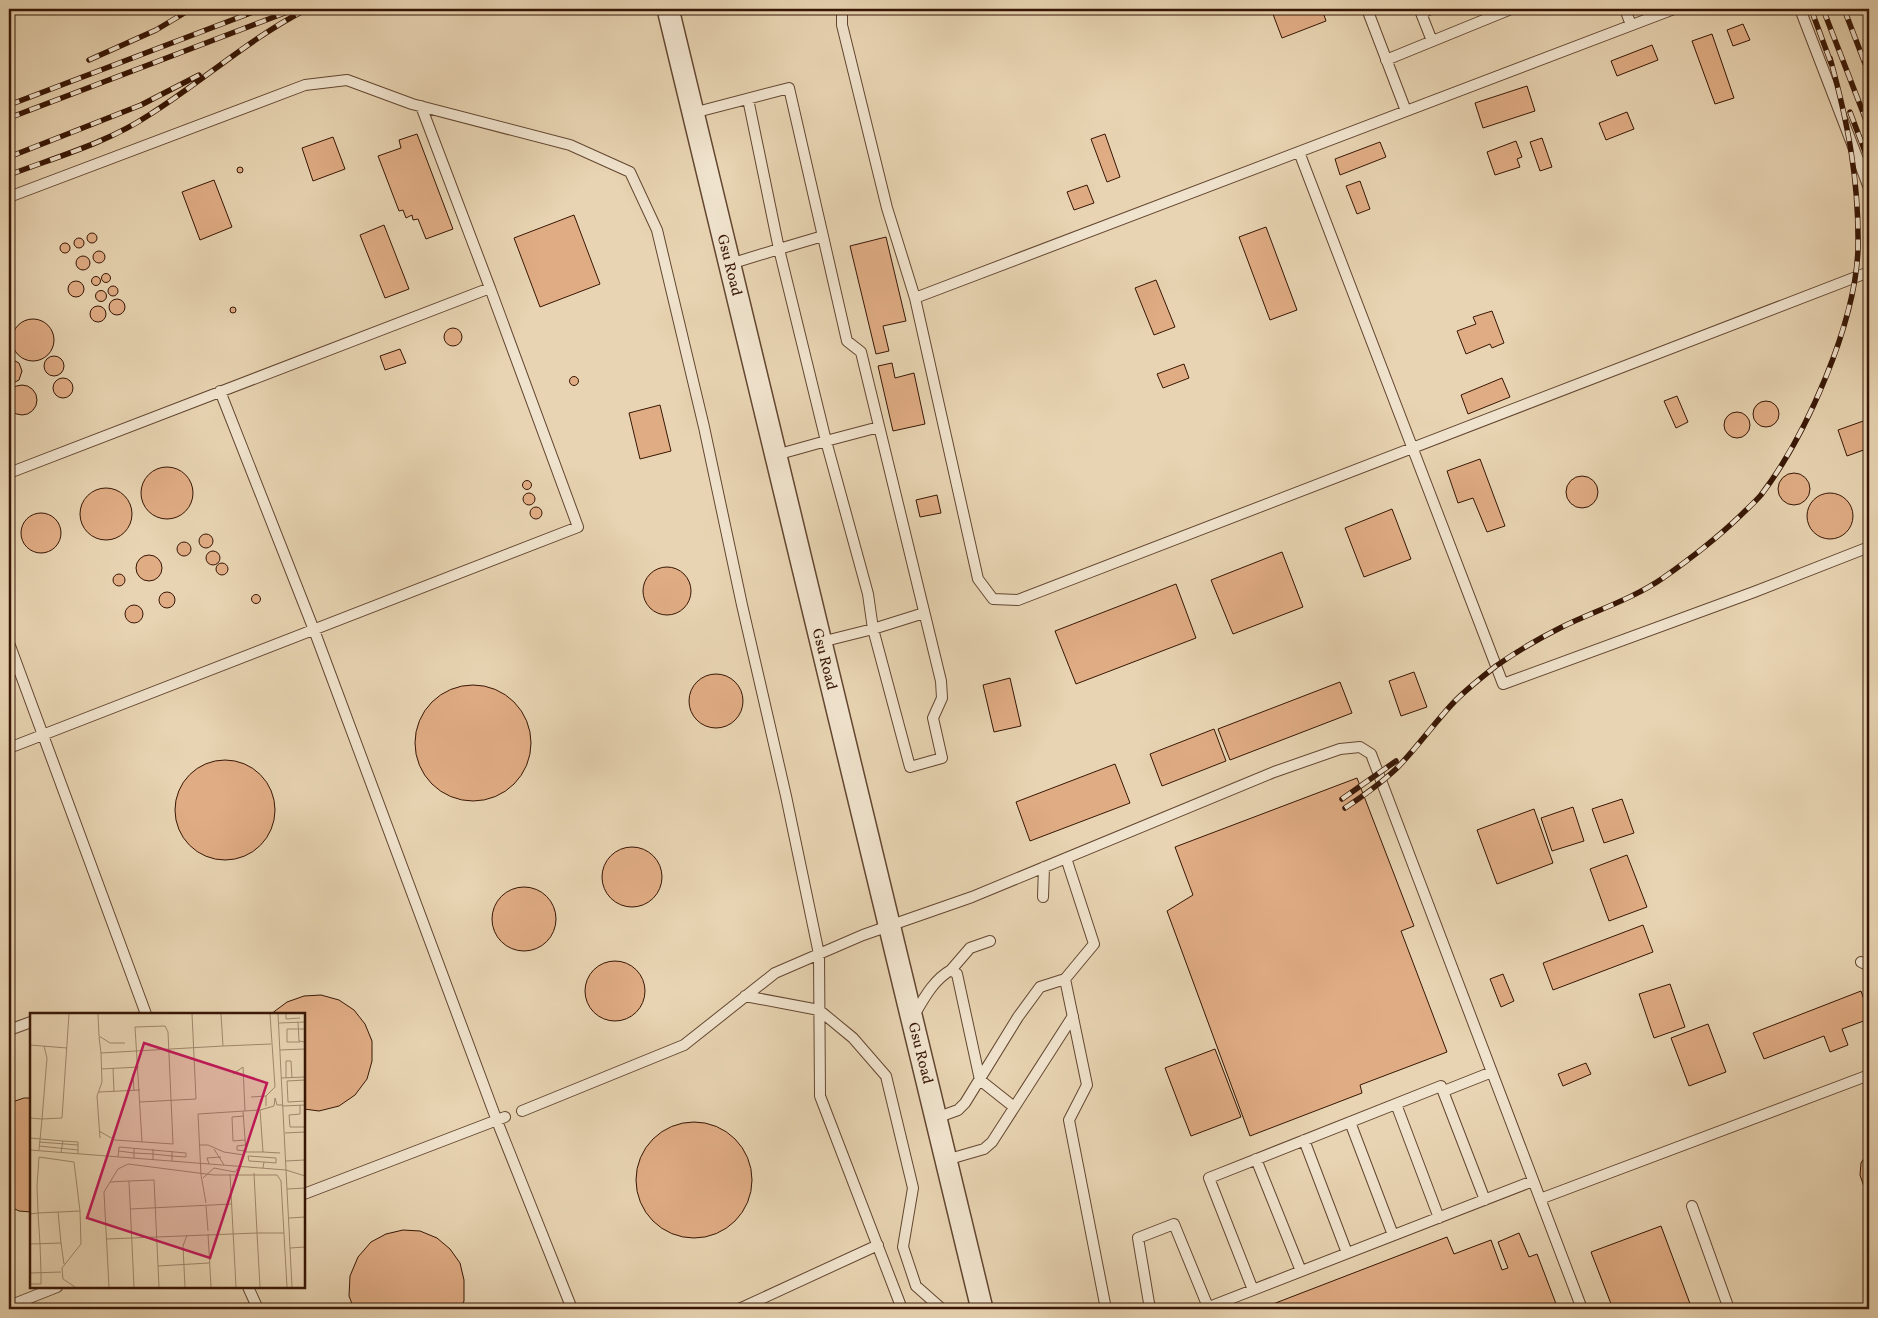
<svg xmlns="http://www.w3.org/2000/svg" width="1878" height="1318" font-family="Vollkorn,serif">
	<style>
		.building { fill: #e0ac84; stroke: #371605 }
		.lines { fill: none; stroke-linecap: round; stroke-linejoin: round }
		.lane-casing { stroke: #634630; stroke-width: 12 }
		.street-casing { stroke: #634630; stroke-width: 24 }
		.lane { stroke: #f0e3cd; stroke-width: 10 }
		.street { stroke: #f0e3cd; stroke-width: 21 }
		.rail-casing { stroke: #371605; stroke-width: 5.5 }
		.rail { stroke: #f0e3cd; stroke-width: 4; stroke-dasharray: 11; stroke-linecap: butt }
		.labels { text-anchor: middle; stroke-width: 4; stroke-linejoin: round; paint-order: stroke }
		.street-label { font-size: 15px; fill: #371605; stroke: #f0e3cd }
		.inset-road { fill: none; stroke: #a1886d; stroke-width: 1 }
		.view { fill: #c2185b; fill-opacity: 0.15; stroke: #c2185b; stroke-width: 2.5 }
		.inset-edge { fill: none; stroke: #371605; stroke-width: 2.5 }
	</style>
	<rect width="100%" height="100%" fill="#e8d4b2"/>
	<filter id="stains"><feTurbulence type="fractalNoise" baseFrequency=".004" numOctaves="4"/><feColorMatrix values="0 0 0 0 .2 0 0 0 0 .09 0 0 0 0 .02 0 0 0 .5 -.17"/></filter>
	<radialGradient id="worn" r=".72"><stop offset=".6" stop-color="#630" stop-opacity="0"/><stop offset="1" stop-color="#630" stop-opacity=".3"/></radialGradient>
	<path class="building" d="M1271 9H1322L1326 21 1282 38Z
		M1743 24 1750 40 1733 46 1727 30Z
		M1712 34 1734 98 1715 104 1692 41Z
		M1652 45 1658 60 1617 76 1611 61Z
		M1527 86 1535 111 1483 128 1475 103Z
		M1627 112 1634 129 1606 140 1599 123Z
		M417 134 453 229 426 239 418 219 413 220 412 215 406 218 403 210 399 211 378 156 401 148 399 140Z
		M1105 134 1120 177 1107 182 1091 139Z
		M333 137 345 169 313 181 302 148Z
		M1542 138 1552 167 1540 171 1530 142Z
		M1516 141 1522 157 1517 159 1520 167 1495 175 1487 152Z
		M1380 142 1386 157 1340 175 1335 159Z
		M237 170a3 3 0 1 1 6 0a3 3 0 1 1-6 0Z
		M214 180 232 227 200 240 182 192Z
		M1360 181 1370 209 1357 214 1346 186Z
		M1087 185 1094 203 1074 210 1067 192Z
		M574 215 600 284 540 307 514 238Z
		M384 225 409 289 385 298 360 235Z
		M1266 227 1297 310 1270 320 1239 237Z
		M87 238a5 5 0 1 1 10 0a5 5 0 1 1-10 0Z
		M886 237 906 321 883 326 889 351 876 354 850 246Z
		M74 243a5 5 0 1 1 10 0a5 5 0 1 1-10 0Z
		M60 248a5 5 0 1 1 10 0a5 5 0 1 1-10 0Z
		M93 257a6 6 0 1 1 12 0a6 6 0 1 1-12 0Z
		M76 263a7 7 0 1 1 14 0a7 7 0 1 1-14 0Z
		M101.5 278a4.5 4.5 0 1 1 9 0a4.5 4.5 0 1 1-9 0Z
		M91.5 281a4.5 4.5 0 1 1 9 0a4.5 4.5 0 1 1-9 0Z
		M1156 280 1175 327 1154 335 1135 288Z
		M68 289a8 8 0 1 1 16 0a8 8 0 1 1-16 0Z
		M108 291a5 5 0 1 1 10 0a5 5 0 1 1-10 0Z
		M95.5 296a5.5 5.5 0 1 1 11 0a5.5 5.5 0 1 1-11 0Z
		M109 307a8 8 0 1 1 16 0a8 8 0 1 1-16 0Z
		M90 314a8 8 0 1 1 16 0a8 8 0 1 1-16 0Z
		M230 310a3 3 0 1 1 6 0a3 3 0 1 1-6 0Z
		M1492 311 1504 343 1492 348 1490 344 1466 354 1457 331 1476 324 1473 317Z
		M12 340a21 21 0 1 1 42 0a21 21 0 1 1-42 0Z
		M444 337a9 9 0 1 1 18 0a9 9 0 1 1-18 0Z
		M400 349 406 363 385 370 380 356Z
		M44 366a10 10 0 1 1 20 0a10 10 0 1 1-20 0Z
		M9 358 19 363 22 371 19 380 9 385Z
		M892 363 895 378 914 373 925 424 893 431 878 366Z
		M1184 364 1189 378 1163 388 1157 374Z
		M569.5 381a4.5 4.5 0 1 1 9 0a4.5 4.5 0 1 1-9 0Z
		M1502 378 1510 397 1468 414 1461 395Z
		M53 388a10 10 0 1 1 20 0a10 10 0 1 1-20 0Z
		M7 400a15 15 0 1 1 30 0a15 15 0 1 1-30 0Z
		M1677 396 1688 422 1676 428 1664 401Z
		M1753 414a13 13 0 1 1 26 0a13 13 0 1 1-26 0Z
		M660 405 671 451 640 459 629 413Z
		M1724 425a13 13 0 1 1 26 0a13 13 0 1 1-26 0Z
		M1869 419V448L1847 456 1838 430Z
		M1480 459 1505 526 1487 532 1473 498 1458 503 1447 471Z
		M141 493a26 26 0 1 1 52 0a26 26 0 1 1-52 0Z
		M1778 489a16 16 0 1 1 32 0a16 16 0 1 1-32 0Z
		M1566 492a16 16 0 1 1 32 0a16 16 0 1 1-32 0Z
		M522.5 485a4.5 4.5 0 1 1 9 0a4.5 4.5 0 1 1-9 0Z
		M80 514a26 26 0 1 1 52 0a26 26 0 1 1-52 0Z
		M523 499a6 6 0 1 1 12 0a6 6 0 1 1-12 0Z
		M1807 516a23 23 0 1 1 46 0a23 23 0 1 1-46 0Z
		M937 495 941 513 920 517 916 500Z
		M530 513a6 6 0 1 1 12 0a6 6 0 1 1-12 0Z
		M1392 509 1411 559 1364 577 1345 528Z
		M21 533a20 20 0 1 1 40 0a20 20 0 1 1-40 0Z
		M199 541a7 7 0 1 1 14 0a7 7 0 1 1-14 0Z
		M177 549a7 7 0 1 1 14 0a7 7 0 1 1-14 0Z
		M206 558a7 7 0 1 1 14 0a7 7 0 1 1-14 0Z
		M1282 552 1303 607 1233 634 1211 580Z
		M136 568a13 13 0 1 1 26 0a13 13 0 1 1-26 0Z
		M216 569a6 6 0 1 1 12 0a6 6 0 1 1-12 0Z
		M643 591a24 24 0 1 1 48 0a24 24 0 1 1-48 0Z
		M113 580a6 6 0 1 1 12 0a6 6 0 1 1-12 0Z
		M1176 584 1196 638 1076 684 1055 631Z
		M159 600a8 8 0 1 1 16 0a8 8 0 1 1-16 0Z
		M251.5 599a4.5 4.5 0 1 1 9 0a4.5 4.5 0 1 1-9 0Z
		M125 614a9 9 0 1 1 18 0a9 9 0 1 1-18 0Z
		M1414 672 1427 707 1401 716 1389 681Z
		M689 701a27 27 0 1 1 54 0a27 27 0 1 1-54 0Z
		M1010 678 1021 726 994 732 983 685Z
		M1340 682 1352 713 1230 760 1218 729Z
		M415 743a58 58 0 1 1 116 0a58 58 0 1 1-116 0Z
		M1214 729 1226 761 1162 786 1150 754Z
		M175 810a50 50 0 1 1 100 0a50 50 0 1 1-100 0Z
		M1115 764 1130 803 1030 841 1016 802Z
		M1357 778 1414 926 1401 931 1447 1052 1360 1085 1362 1093 1250 1136 1167 911 1193 895 1175 847Z
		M1622 799 1634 833 1604 843 1592 809Z
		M1573 807 1584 841 1552 851 1541 818Z
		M1534 809 1553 863 1497 884 1477 830Z
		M602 877a30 30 0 1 1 60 0a30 30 0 1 1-60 0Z
		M1627 855 1647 907 1609 921 1590 869Z
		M492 919a32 32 0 1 1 64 0a32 32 0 1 1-64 0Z
		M1643 925 1653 952 1553 990 1543 963Z
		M585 991a30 30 0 1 1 60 0a30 30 0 1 1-60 0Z
		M1503 974 1514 1001 1501 1007 1490 979Z
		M1670 984 1685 1027 1654 1038 1639 994Z
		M1861 991 1869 1014V1019L1842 1029 1848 1045 1830 1052 1824 1036 1764 1059 1753 1033Z
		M321 995 339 1000 354 1010 365 1024 372 1041V1061L367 1079 355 1095 339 1106 319 1111 304 1109V1014H271L287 1002 304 996Z
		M1708 1024 1726 1072 1689 1086 1671 1038Z
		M1215 1049 1241 1117 1191 1136 1165 1068Z
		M1586 1063 1591 1074 1563 1086 1558 1074Z
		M24 1098H31V1212L19 1211 9 1206V1103Z
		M636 1180a58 58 0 1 1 116 0a58 58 0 1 1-116 0Z
		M1869 1150V1194L1864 1187 1860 1175 1861 1163Z
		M1661 1226 1692 1309H1613L1591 1252Z
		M403 1230 420 1231 437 1238 450 1249 460 1263 464 1280V1301L460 1309H354L349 1296 350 1276 358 1257 371 1242 386 1234Z
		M1519 1233 1529 1257 1537 1254 1558 1309H1260L1447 1237 1454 1254 1491 1240 1502 1270 1508 1268 1498 1242Z"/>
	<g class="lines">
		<g class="lane-casing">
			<path id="lane" d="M842 9V25L887 208 915 298 978 579 993 599 1018 600 1869 272
				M1367 9 1406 111
				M1431 9 1421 13 1432 41
				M1625 9 1631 25
				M1800 9 1869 188
				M1386 60 1511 9
				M693 113 789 88 847 341 861 352 941 681 942 698 933 718 942 758 910 767 873 629 821 642
				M1299 152 1503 684 1754 592 1869 547
				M9 197 305 85 347 80 412 104 570 145 630 172 657 230 704 427 742 605 786 796 819 954 820 1096 902 1309
				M730 264 779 249 748 99
				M915 298 1674 9
				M220 391 314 630 497 1121 572 1309
				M879 427 826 441 868 594 873 629 924 613
				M776 455 826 441 779 249 823 236
				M9 473 490 288 421 106
				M9 643 146 1014
				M9 748 578 527 490 288
				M1066 858 1094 944 1065 979 1087 1085 1069 1120 1106 1309
				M1043 897 1044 867
				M1861 962 1869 966
				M951 970 970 948 990 941
				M745 996 819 1010 853 1038 886 1076 913 1188 903 1247 916 1286 942 1309
				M913 1017C923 1000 933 980 951 970L957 974 980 1080 1014 1107
				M9 1030 31 1022
				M1444 1091 1492 1072
				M1396 1104 1439 1218
				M522 1111 684 1045 775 973 863 935 972 897 1274 772 1340 749 1360 747 1371 754 1582 1309
				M936 1118 958 1110 965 1103 1018 1017 1040 987 1065 979
				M1350 1122 1393 1235
				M1304 1140 1347 1253
				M1256 1159 1301 1271
				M946 1160 984 1149 992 1142 1073 1016
				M304 1194 505 1117
				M1540 1199 1869 1075
				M1692 1206 1729 1309
				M248 1287 258 1309
				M1253 1290 1209 1178 1441 1086 1485 1200
				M9 1306 57 1287
				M739 1309 878 1245
				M1150 1309 1138 1238 1174 1224 1208 1307
				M1204 1309 1533 1181"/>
		</g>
		<g class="street-casing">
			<path id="street" d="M668 9 982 1309"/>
		</g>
		<use href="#lane" class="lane"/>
		<use href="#street" class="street"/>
		<g class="rail-casing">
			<path id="rail" d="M1811 9 1831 63
				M1823 9 1869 128
				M1844 9 1869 74
				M89 60 156 30 191 9
				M9 105 261 9
				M1850 112 1869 162
				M9 118 295 9
				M9 157 141 105 199 75
				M9 175C56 157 107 143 149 115 203 81 250 38 307 9
				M1342 799 1396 761
				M1345 808C1363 796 1380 784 1396 769 1417 748 1434 723 1455 701 1467 689 1482 677 1496 666 1516 652 1538 639 1560 628 1594 611 1631 600 1663 578 1690 559 1716 539 1740 516 1747 509 1755 502 1761 495 1806 436 1856 323 1858 248 1859 180 1848 123 1830 58"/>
		</g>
		<use href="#rail" class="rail"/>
	</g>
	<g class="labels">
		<g class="street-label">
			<text transform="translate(730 265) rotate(76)" y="5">Gsu Road</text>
			<text transform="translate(825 659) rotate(76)" y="5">Gsu Road</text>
			<text transform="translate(921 1053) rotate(76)" y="5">Gsu Road</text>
		</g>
	</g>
	<g transform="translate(30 1013)">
		<rect width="275" height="275" fill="#e8d4b2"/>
		<path class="inset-road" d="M68 1 69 23 80 30H95M191 1 193 33 241 31M248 1 262 274M256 1V6L270 5M268 9 269 28 275 29M249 10 275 9M69 24 71 40M270 29H257V16H275M0 32 37 35M250 37 275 36M83 55 84 79M71 56 109 54M103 61 104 78M203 61 213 54 215 98M251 65 275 64M256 65V48H261L262 65M275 67 257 68 258 89 275 88M69 79 110 77M221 84 236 83M110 89 166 86 162 1M270 92V101L259 102 260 114H275V96M236 93V83L245 74 240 1M253 93 275 92M213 98 216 139H233L230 97M214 103 202 104 203 128 215 127M0 105 12 106 17 45 14 33M69 118 85 127 143 131 138 19 135 13 105 14 112 129M255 120 275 119M0 125 33 128M70 125 67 83 72 69 71 40 193 33M9 129 48 132M169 132H178L194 139 214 142 215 138M215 132 207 133V137L216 138M9 133 48 137M104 136V140L123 141V147M123 136V141L142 143V138M184 136 194 152M0 137 256 157M9 137 12 106 32 105 39 1M89 138 104 140V145M31 139 33 128 48 129V141M233 139 250 140M88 144 89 134 156 140V144L142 143V148M256 148 275 147M179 151 177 145 191 144M233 155 234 149 246 150V145L218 143 219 148 234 149M256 157 275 163M200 161 206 274M173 165 184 155 205 159 210 153M99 168 124 167 128 253 179 250M80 169 99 168 104 274M257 176 275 175M176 190 171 162 168 101 230 97 244 93 245 85 247 92H253M176 193 178 218M100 196 202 191M0 201 8 200 50 198 44 149 9 144 7 173 8 200 10 231 11 260V271H0M259 205 275 204M178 221 181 274M76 226 227 220 224 160M31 230 34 251M0 231 31 230 28 199M260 235 275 234M128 253 129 274M0 260 31 259M45 274 33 266 32 255 51 231 50 198M79 274 74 179 88 156 98 151 184 162H247L251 168 257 274M155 274 153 233 157 222M230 274 227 220H254"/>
		<path class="view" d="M114 30 237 70 180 245 57 205Z"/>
		<rect width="275" height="275" class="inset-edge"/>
	</g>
	<rect width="1878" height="1318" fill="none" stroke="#e8d4b2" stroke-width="30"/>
	<rect x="10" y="10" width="1858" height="1298" fill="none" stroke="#371605" stroke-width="2.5"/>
	<rect x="15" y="15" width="1848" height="1288" fill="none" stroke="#371605"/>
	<rect width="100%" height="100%" filter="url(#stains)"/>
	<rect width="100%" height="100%" fill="url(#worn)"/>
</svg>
